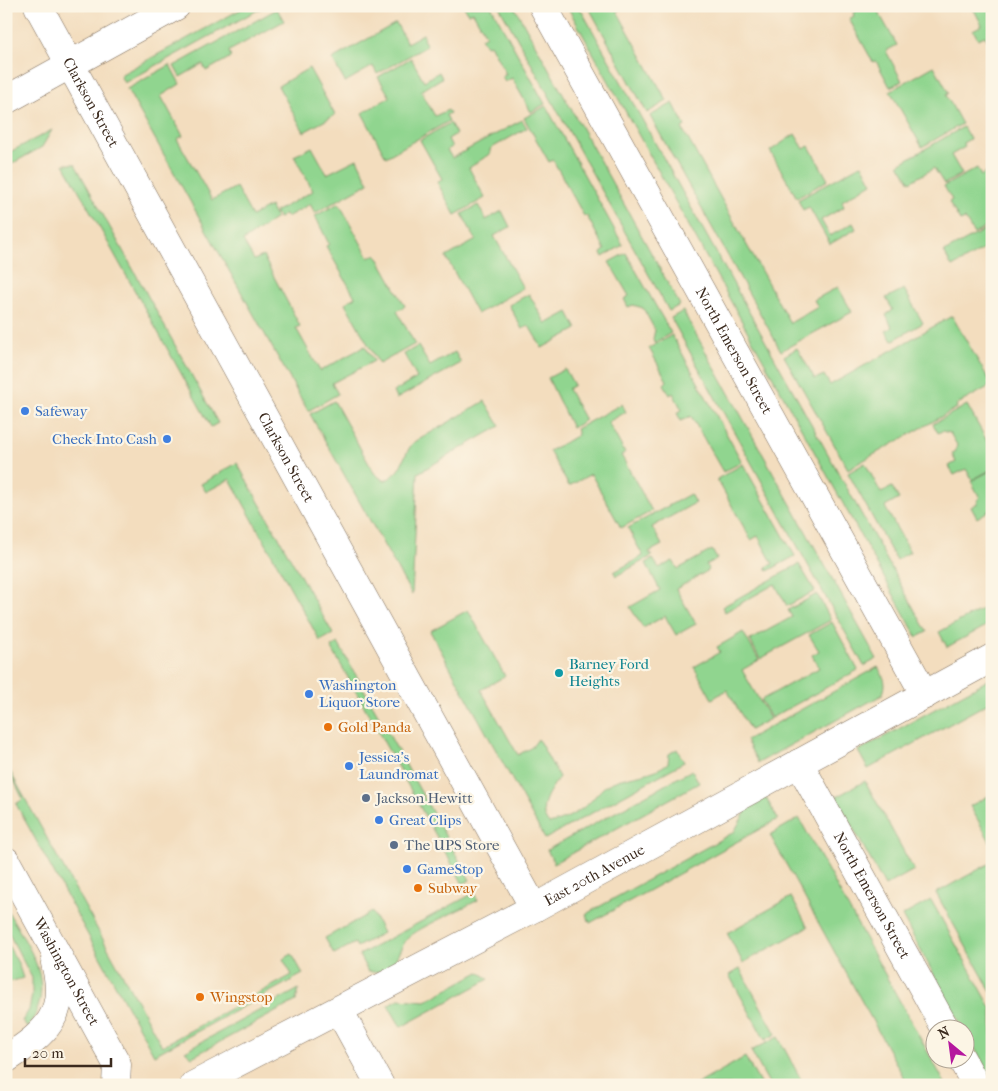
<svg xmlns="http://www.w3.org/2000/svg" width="998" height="1091" font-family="'IM FELL French Canon',serif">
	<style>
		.green { fill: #90d58f; stroke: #668056 }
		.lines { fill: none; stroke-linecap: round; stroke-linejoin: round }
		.minor-casing { stroke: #7b6956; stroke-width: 29 }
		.tertiary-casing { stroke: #7b6956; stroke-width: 29 }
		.minor { stroke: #fff; stroke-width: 28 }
		.tertiary { stroke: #fff; stroke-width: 28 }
		.shop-dot { fill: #3f7fe0; stroke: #fcf5e5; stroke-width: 2 }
		.culture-dot { fill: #0f9aa8; stroke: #fcf5e5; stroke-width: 2 }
		.food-dot { fill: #e8710a; stroke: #fcf5e5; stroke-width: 2 }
		.service-dot { fill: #5c6f8a; stroke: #fcf5e5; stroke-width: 2 }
		.labels { text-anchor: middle; stroke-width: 4.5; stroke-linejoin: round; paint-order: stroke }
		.street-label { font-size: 15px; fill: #3b2a1e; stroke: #fcf5e5 }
		.shop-label { font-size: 15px; fill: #366cbe; stroke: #fcf5e5; text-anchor: start }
		.culture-label { font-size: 15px; fill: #0d838f; stroke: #fcf5e5; text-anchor: start }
		.food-label { font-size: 15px; fill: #c56008; stroke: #fcf5e5; text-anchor: start }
		.service-label { font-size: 15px; fill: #4e5e75; stroke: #fcf5e5; text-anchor: start }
	</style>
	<rect width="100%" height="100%" fill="#fcf5e5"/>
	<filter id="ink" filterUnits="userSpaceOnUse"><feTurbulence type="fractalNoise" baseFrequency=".02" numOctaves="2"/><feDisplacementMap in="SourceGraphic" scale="10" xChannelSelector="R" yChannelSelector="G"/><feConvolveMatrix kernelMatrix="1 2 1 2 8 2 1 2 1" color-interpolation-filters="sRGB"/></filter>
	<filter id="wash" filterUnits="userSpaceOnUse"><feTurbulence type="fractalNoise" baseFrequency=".0096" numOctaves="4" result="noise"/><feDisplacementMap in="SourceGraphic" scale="20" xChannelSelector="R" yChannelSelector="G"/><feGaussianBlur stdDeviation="1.12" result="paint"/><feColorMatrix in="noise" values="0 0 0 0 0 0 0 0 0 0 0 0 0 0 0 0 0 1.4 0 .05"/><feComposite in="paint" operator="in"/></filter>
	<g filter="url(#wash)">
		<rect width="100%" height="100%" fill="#f3ddbe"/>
		<path class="green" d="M247 6H265L124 83 120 75Z
			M464 6H491L545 104 531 112 512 78 505 82 502 77 506 74 490 44 486 46 481 38 486 35 473 12 468 14Z
			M499 6H514L680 305 669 311Z
			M567 6H579L927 632 917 637Z
			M588 6H621L622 8 617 11 667 101 647 113Z
			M865 6 869 10 875 6 897 45 886 51 902 81 890 87 876 61 873 62 849 19 854 16 853 13Z
			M972 6H992V47L985 36 978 39 973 30 982 25Z
			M277 9 284 21 229 51 231 57 206 71 203 64 180 77 174 66Z
			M396 23 407 43 423 34 425 38 423 39 427 46 377 74 373 66 345 82 332 59Z
			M411 58 424 81 439 72 442 78 421 91 435 116 448 110 450 113 446 115 449 121 386 157 362 113 390 97 378 77Z
			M170 65 180 84 161 96 183 136 177 139 212 200 236 187 252 216 270 206 276 218 243 241 254 260 263 256 300 326 296 328 320 371 365 346 374 361 332 383 338 394 308 411 127 89Z
			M934 66 949 93 946 95 962 124 922 147 890 91Z
			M309 68 335 115 304 132 278 86Z
			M673 103 685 126 682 128 790 323 818 307 814 300 838 287 852 312 781 351 650 116Z
			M546 106 623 245 603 257 601 253 605 250 587 216H584L553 160 549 162 524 118Z
			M522 120 527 128 490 149 491 153 469 168 485 198 455 215 437 182 442 179 420 140 450 123 456 134 448 139 452 147 447 150 452 158Z
			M963 127 970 139 963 143 965 147 951 155 962 174 944 184 934 168 910 182 899 164Z
			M52 130 42 147 6 167V154Z
			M795 134 804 149 809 146 828 180 797 198 770 151Z
			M312 147 327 174 357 159 369 183 315 213 310 204 287 217 285 214 279 218 275 212 313 191 294 156Z
			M64 164H75L218 423 211 427Z
			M862 164 872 183 842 201 844 207 821 220 830 236 853 223 856 229 830 244 809 207 803 210 798 200Z
			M977 168 981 176 992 169V186L986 190 992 199V224L974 234 965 219 960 221 949 202 952 200 944 186Z
			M339 203 369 258 376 254 405 306 397 311 415 344 379 364 345 303 355 297 326 246 329 244 315 216Z
			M478 205 486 220 502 211 510 227 494 236 523 288 477 314 446 257 476 240 462 214Z
			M992 226V259L986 248 952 267 944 252Z
			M626 253 671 333 654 343 653 339 655 330 643 308 633 305 628 307 624 299 629 296 609 262Z
			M904 289 923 323 892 341 886 331 892 327 886 315 893 310 886 298Z
			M529 294 546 324 568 312 577 329 542 348 529 326 522 329 509 305Z
			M683 311 877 659 864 666 671 318Z
			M952 316 992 385 956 405 957 408 848 469 784 356 797 348 815 379 824 375 830 385Z
			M672 335 742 462 723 472 691 416 681 421 677 413 682 410 673 393 670 395 664 384 667 381 649 348Z
			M418 346 430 366 455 352 461 363 396 399 393 392 417 378 404 354Z
			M565 369 574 385 568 389 585 420 572 428 548 378Z
			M334 401 374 473 384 481C403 473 401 458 413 443L485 401 500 426 418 473 412 595 310 414Z
			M622 404 626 412 608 422 625 453 621 455 652 511 621 528 591 474 569 486 549 451 578 435 576 429Z
			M967 405 992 450V469L972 480 966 469 954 475 949 466 956 462 952 454 955 452 957 445 950 433 942 431 938 433 933 424Z
			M237 463 333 634 320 641 230 479 206 492 201 484Z
			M865 463 881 493 892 487 899 499 885 507 910 552 896 560 848 473Z
			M743 464 795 556 768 571 766 567 773 564 758 536 751 540 717 479Z
			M992 470V509L977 518 971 507 978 503 977 500 980 498 971 481Z
			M690 494 695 503 652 527 662 545 649 552 652 556 616 576 614 572 643 556 628 528Z
			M712 550 717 559 706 565 709 570 676 589 696 624 676 635 665 616 643 628 630 607 660 590 646 563 653 559 659 568 673 561 678 569Z
			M799 564 815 591 787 606 775 584 725 612 722 607Z
			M817 594 831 620 760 659 750 640 792 617 788 610Z
			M992 604V623L947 647 939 632Z
			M468 610 505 676 481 690 518 755 532 747 538 739 559 777C551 790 535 808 549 824 565 820 578 813 590 802 598 794 602 786 613 782 632 774 652 776 668 763L669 754 677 749 684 762 545 839 430 631Z
			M832 622 858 670 771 718 761 700 819 668 812 655 819 651 809 635Z
			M743 632 759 660 742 670 770 719 750 730 727 690 712 699 694 667 720 652 717 647Z
			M338 643 470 880 463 884 331 647Z
			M878 667C884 677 888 684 882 695L758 763 746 740Z
			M992 678V701L868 769 858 751Z
			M6 764 162 1046 292 975 283 959 292 954 303 974 154 1055 16 804 23 799 13 779 6 783Z
			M692 770 699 783 554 863 547 850Z
			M865 781 914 870 885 886 836 797Z
			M992 794V845L970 806Z
			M766 798 778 819 590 923 586 914 734 832 747 809Z
			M799 818 946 1085H908L770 835Z
			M992 862V993L936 893Z
			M474 893 478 900C464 908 418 928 409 937 393 954 399 974 368 972L359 955Z
			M791 897 808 927 743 963 727 933Z
			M931 900 992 1009V1080L966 1032V1028H963L902 916Z
			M6 908C29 949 58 982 28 1028L22 1021 29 1010 32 995V978L6 928Z
			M372 912 383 933 357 947 355 943 334 954 325 938Z
			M6 942 18 963 23 978 6 983Z
			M740 969 776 1034 765 1040 729 975Z
			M479 972 489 979 401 1027 388 1005 399 999 426 1001Z
			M299 989 296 1001 192 1057 185 1051Z
			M778 1037 804 1085H770L751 1051Z
			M745 1057 761 1085H696Z"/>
	</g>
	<g filter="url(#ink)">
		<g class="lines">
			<g class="minor-casing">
				<g id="minor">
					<path id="s1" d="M38 6 534 908"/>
					<path id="s2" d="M543 6 925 695"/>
					<path id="s3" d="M799 763 945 1028"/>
					<path d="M961 1058 976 1085"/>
				</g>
			</g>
			<g class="tertiary-casing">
				<g id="tertiary">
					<path d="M6 100 176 6"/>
					<path id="s4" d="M6 861 117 1064 116 1085"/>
					<path d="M339 1010 380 1085"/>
					<path d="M6 1059C46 1033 69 1014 55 963"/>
					<path id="s5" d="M194 1085 534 908 992 658"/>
				</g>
			</g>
			<use href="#minor" class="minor"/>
			<use href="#tertiary" class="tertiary"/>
		</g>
	</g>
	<g class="shop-dot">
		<circle cx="25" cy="411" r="5"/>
		<circle cx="167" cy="439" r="5"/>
		<circle cx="309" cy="694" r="5"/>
		<circle cx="349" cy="766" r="5"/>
		<circle cx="379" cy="820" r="5"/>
		<circle cx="407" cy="869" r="5"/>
	</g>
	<circle class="culture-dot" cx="559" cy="673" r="5"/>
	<g class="food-dot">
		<circle cx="328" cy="727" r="5"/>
		<circle cx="418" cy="888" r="5"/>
		<circle cx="200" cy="997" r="5"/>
	</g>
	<g class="service-dot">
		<circle cx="366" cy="798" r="5"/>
		<circle cx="394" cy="845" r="5"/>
	</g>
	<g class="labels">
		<g class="street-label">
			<text dy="5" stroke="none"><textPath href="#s1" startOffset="110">Clarkson Street</textPath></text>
			<text dy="5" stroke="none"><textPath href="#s2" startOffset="394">North Emerson Street</textPath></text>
			<text dy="5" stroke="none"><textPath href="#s1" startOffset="515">Clarkson Street</textPath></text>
			<text dy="5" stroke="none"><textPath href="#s5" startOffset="452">East 20th Avenue</textPath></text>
			<text dy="5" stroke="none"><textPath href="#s3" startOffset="151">North Emerson Street</textPath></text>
			<text dy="5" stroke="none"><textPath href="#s4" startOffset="126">Washington Street</textPath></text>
		</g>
		<g class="shop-label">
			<text x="35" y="416">Safeway</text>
			<text x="157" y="444" text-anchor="end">Check Into Cash</text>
			<text x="319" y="690">Washington<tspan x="319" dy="17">Liquor Store</tspan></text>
			<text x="359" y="762">Jessica's<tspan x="359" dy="17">Laundromat</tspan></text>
			<text x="389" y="825">Great Clips</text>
			<text x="417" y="874">GameStop</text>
		</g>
		<g class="culture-label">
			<text x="569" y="669">Barney Ford<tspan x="569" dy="17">Heights</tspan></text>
		</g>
		<g class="food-label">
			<text x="338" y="732">Gold Panda</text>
			<text x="428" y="893">Subway</text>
			<text x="210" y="1002">Wingstop</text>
		</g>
		<g class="service-label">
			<text x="376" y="803">Jackson Hewitt</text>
			<text x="404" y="850">The UPS Store</text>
		</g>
	</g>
	<rect width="998" height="1091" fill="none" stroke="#fcf5e5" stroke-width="25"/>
	<g transform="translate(950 1044) rotate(331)"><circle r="24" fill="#fcf5e5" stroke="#afa495"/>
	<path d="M0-4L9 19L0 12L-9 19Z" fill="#b5179e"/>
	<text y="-8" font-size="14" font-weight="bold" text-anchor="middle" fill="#3b2a1e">N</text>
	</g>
	<path d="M25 1058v8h86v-8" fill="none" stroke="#3b2a1e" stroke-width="2.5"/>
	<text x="32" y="1058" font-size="15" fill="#3b2a1e" stroke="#fcf5e5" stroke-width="4" paint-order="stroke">20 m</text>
</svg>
